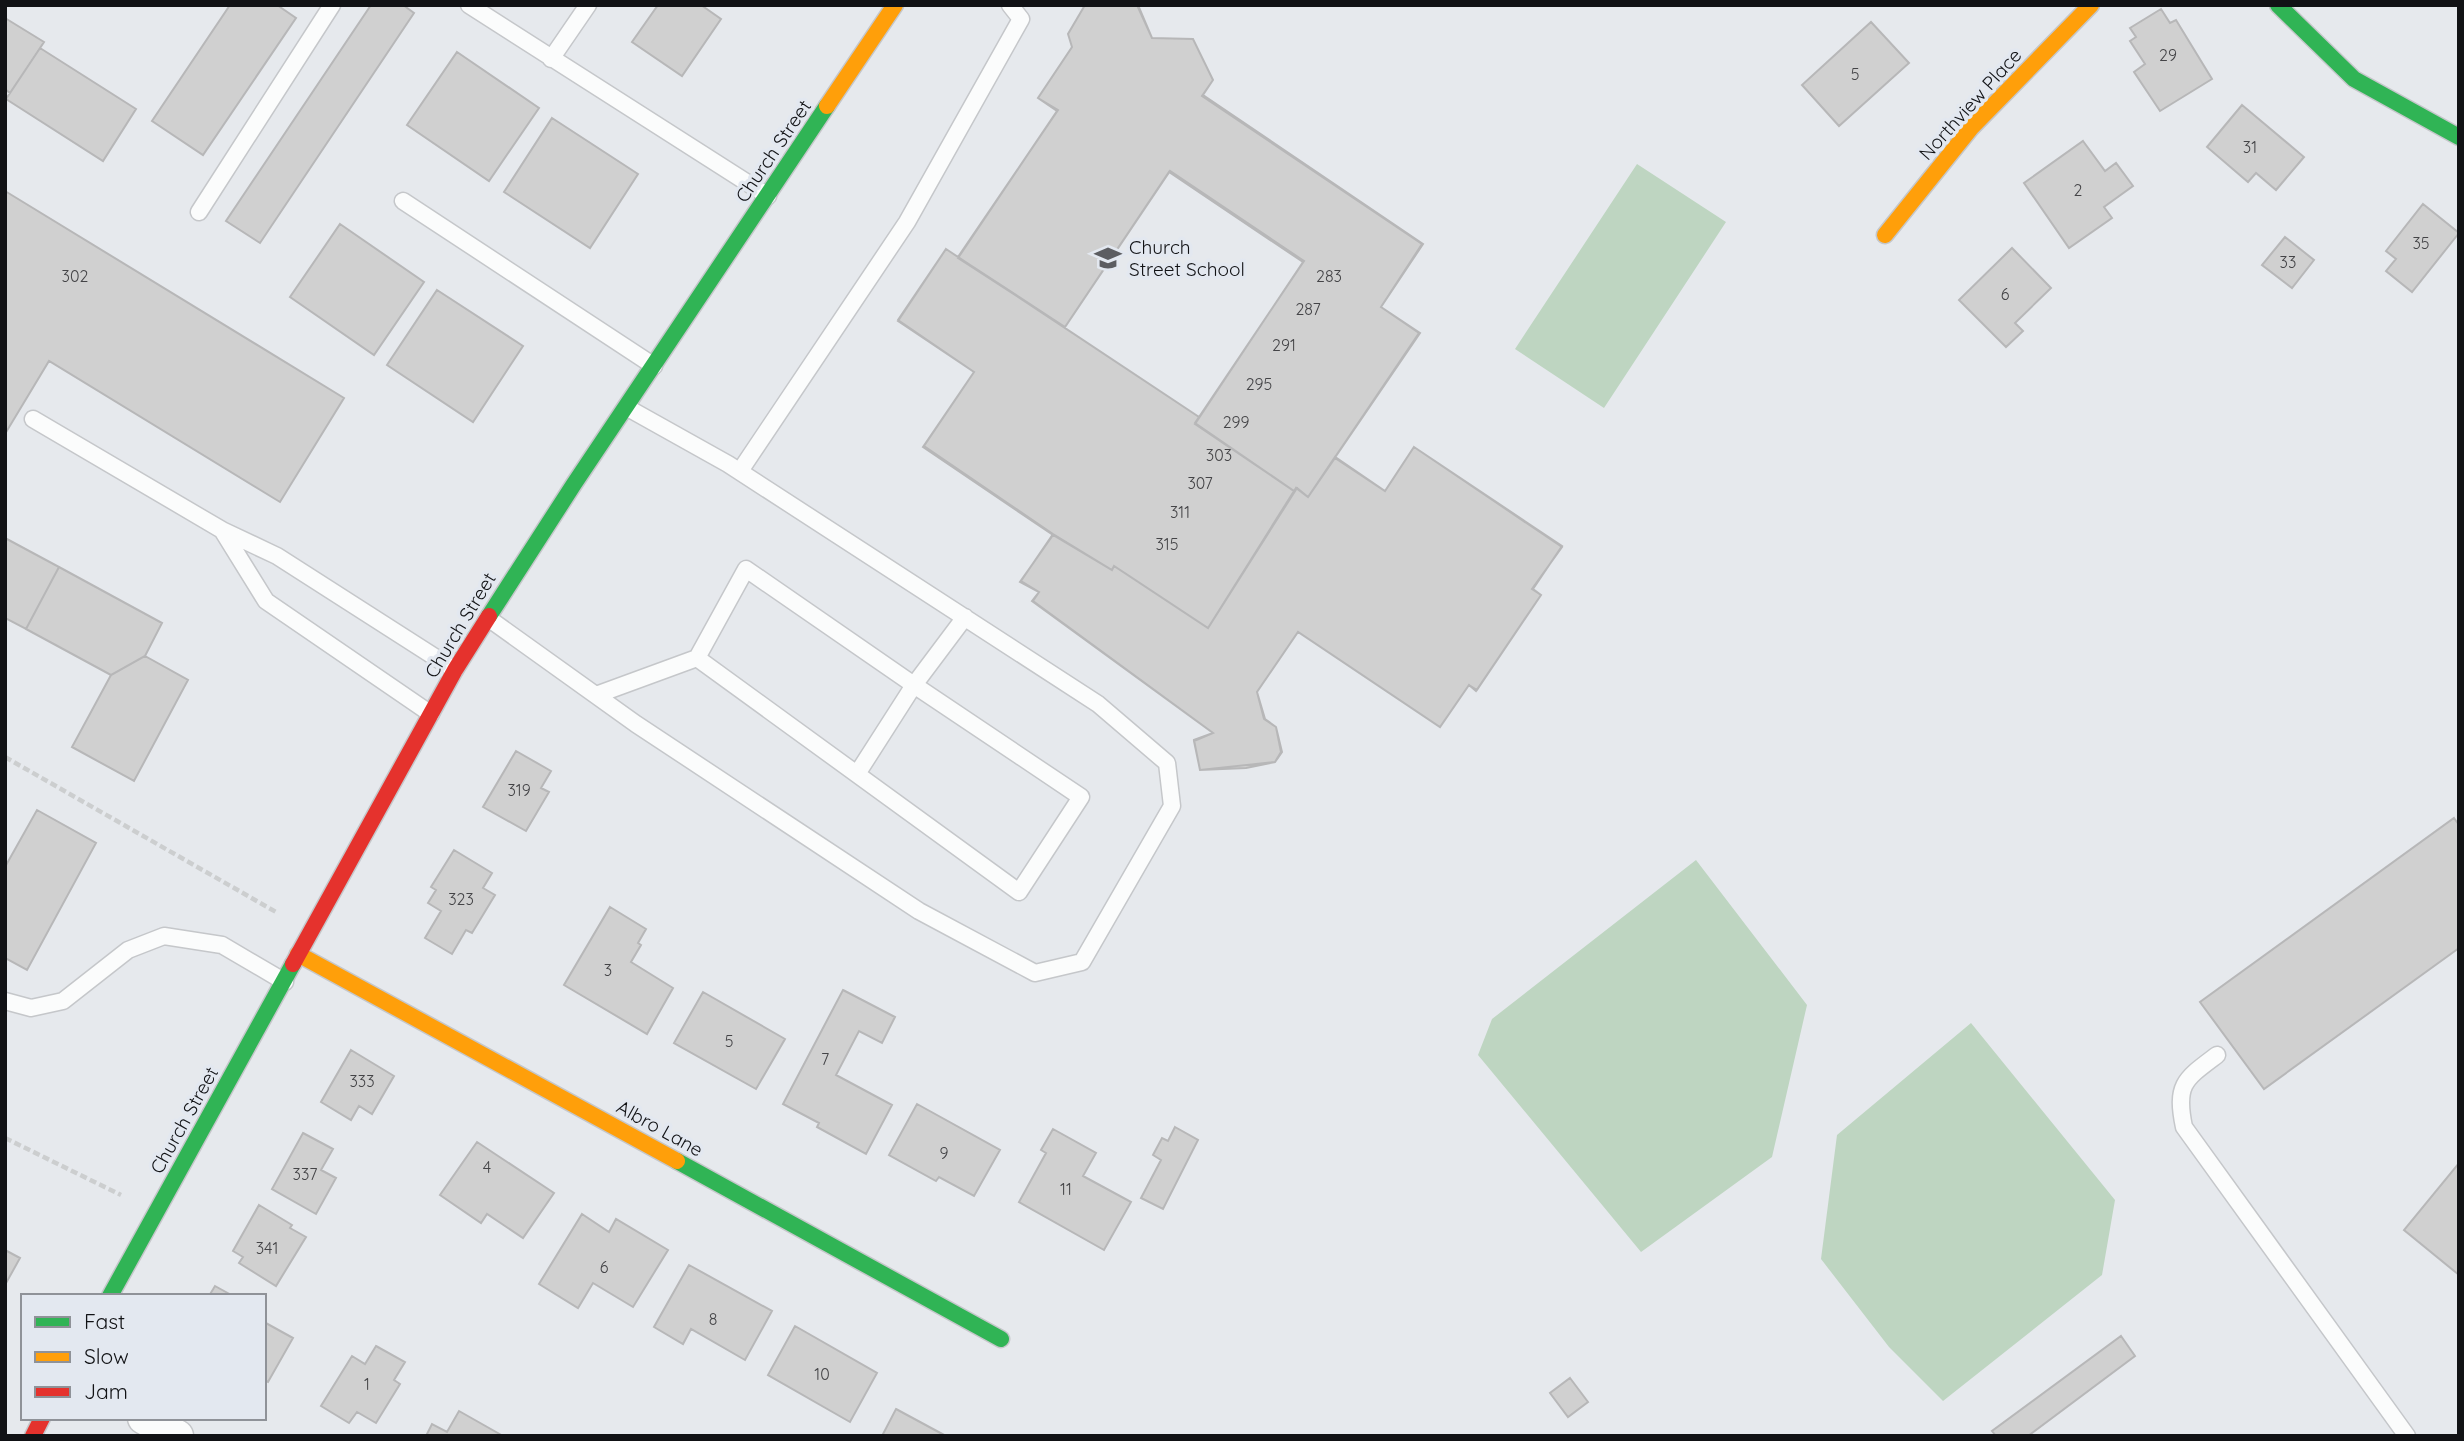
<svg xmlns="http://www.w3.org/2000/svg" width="2464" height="1441" font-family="Quicksand,sans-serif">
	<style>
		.green { fill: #bed5c1 }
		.building { fill: #d0d0d0; stroke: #b7b7b8; stroke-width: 2 }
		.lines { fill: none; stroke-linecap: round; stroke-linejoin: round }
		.lane-casing { stroke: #c5c7ca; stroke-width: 19 }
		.street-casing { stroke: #c5c7ca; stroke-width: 35 }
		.fast-casing { stroke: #c5c7ca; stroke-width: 19 }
		.slow-casing { stroke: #c5c7ca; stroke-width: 19 }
		.jam-casing { stroke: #c5c7ca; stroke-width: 19 }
		.path { stroke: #cccecf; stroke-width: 4.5; stroke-dasharray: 7 3.5; stroke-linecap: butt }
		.lane { stroke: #fbfcfc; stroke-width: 16 }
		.street { stroke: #fbfcfc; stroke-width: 32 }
		.fast { stroke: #30b455; stroke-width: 16 }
		.slow { stroke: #ff9f0a; stroke-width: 16 }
		.jam { stroke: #e5322d; stroke-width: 16 }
		.labels { text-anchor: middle; stroke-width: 7; stroke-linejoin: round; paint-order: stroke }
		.number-label { font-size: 16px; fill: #444447 }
		.street-label { font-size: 19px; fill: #111215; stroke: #e3e8f0 }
		.poi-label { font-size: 19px; fill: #111215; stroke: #e3e8f0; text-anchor: start }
	</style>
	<rect width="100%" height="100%" fill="#e6e9ed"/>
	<path class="green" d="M1637 164 1726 222 1604 408 1515 349Z
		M1696 860 1807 1005 1772 1157 1641 1252 1478 1055 1492 1019Z
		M1971 1023 2115 1200 2102 1275 1943 1401 1889 1347 1821 1259 1837 1135Z"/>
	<path class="building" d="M230 5H277L296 18 203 155 152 121Z
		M371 5H403L414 13 260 243 226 221Z
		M658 5H701L721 19 682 76 632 42Z
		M1085 5H1137L1152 38 1193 39 1213 80 1202 96 1422 244 1381 307 1419 333 1308 497 1296 488 1294 491 1195 424 1303 262 1169 172 1065 327 958 258 1057 111 1038 98 1072 47 1068 34Z
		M1085 5H1138L1152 38 1193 39 1213 80 1203 95 1423 244 1381 307 1420 333 1308 497 1297 488 1294 491 1195 423 1304 261 1170 171 1065 327 958 257 1058 110 1038 98 1072 47 1068 34Z
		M2161 9 2170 23 2176 20 2212 79 2160 111 2134 72 2145 64 2130 41 2136 37 2130 28Z
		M5 18 44 42 10 93 5 89Z
		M1871 22 1909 63 1839 126 1802 85Z
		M40 48 136 109 103 161 6 99Z
		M457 52 539 108 489 181 407 125Z
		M2242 105 2304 157 2276 190 2256 173 2248 182 2207 147Z
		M552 118 638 174 590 248 504 192Z
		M2083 141 2105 171 2116 163 2133 186 2104 207 2112 218 2069 248 2024 183Z
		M5 191 344 398 280 502 49 361 5 434Z
		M2423 204 2459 233 2412 292 2386 271 2396 259 2386 251Z
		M340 224 424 282 374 355 290 297Z
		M2285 237 2314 260 2292 288 2262 265Z
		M2012 248 2051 288 2015 323 2023 331 2006 347 1959 300Z
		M946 249 1199 417 1195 424 1294 491 1208 628 1114 566 1112 570 1053 535 923 447 974 372 898 321Z
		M946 249 1199 417 1195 423 1294 491 1208 628 1114 566 1112 570 1053 534 924 446 974 372 898 320Z
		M437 290 523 346 473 422 387 365Z
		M1414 447 1562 547 1532 589 1541 595 1476 691 1469 685 1440 727 1298 632 1257 692 1265 719 1276 727 1281 752 1275 762 1246 768 1200 770 1194 741 1213 733 1032 601 1039 592 1020 582 1053 535 1112 570 1114 566 1208 628 1296 488 1308 497 1335 458 1385 491Z
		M1414 447 1562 546 1533 589 1541 595 1477 690 1469 685 1440 727 1298 632 1257 692 1264 719 1276 727 1282 752 1275 762 1200 770 1194 740 1213 733 1033 601 1039 592 1021 581 1053 534 1112 570 1114 566 1208 628 1297 488 1308 497 1335 457 1385 491Z
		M5 538 59 567 26 629 5 618Z
		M59 567 162 623 145 656 111 675 26 629Z
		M145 656 188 680 134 781 72 747 111 675Z
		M516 751 551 771 541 788 549 792 526 831 483 807Z
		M37 810 96 843 27 970 5 958V867Z
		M2454 818 2459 825V948L2264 1089 2200 1002Z
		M454 850 492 873 483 888 495 895 472 933 466 930 452 954 425 938 441 911 428 903 436 890 431 887Z
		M610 907 646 929 638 943 641 945 631 962 673 988 647 1034 564 985Z
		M843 990 895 1017 882 1043 859 1031 836 1075 892 1105 866 1154 817 1127 819 1123 783 1104Z
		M703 992 785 1039 756 1089 674 1043Z
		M351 1050 394 1076 372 1114 359 1106 351 1120 321 1102Z
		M917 1104 1000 1150 974 1196 939 1177 936 1181 889 1155Z
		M1175 1127 1198 1140 1163 1209 1141 1198 1161 1160 1153 1155 1162 1138 1168 1141Z
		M1053 1129 1096 1153 1083 1176 1131 1202 1104 1250 1019 1202 1046 1153 1041 1150Z
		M303 1133 333 1149 321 1170 336 1178 316 1214 272 1189Z
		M477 1142 554 1193 523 1238 487 1214 481 1223 440 1195Z
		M2459 1163V1275L2404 1230Z
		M259 1205 292 1225 290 1228 306 1237 276 1286 239 1263 243 1257 233 1251Z
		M582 1214 609 1232 616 1219 668 1250 633 1307 593 1283 578 1308 539 1284Z
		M5 1250 20 1258 5 1285Z
		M689 1265 772 1311 745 1360 691 1329 683 1344 654 1327Z
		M215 1286 233 1296H209Z
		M264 1322 293 1338 268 1382 264 1380Z
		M795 1326 877 1373 850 1422 768 1375Z
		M2121 1336 2135 1356 2028 1436H1996L1992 1431Z
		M376 1346 405 1362 394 1380 400 1384 376 1423 357 1412 349 1423 321 1406 352 1356 365 1364Z
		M1570 1378 1588 1402 1568 1417 1550 1393Z
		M896 1409 946 1436H882Z
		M459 1411 503 1436H426L432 1424 447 1432Z"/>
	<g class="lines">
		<g class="lane-casing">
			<path id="lane" d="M469 5 768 196
				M551 59 588 5
				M403 201 654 366
				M199 212 332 5
				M33 419 222 530
				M740 471 907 222 1021 19 1010 5
				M488 618 636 724 919 911 1035 973 1082 962 1172 806 1167 763 1098 704 728 464 626 407
				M697 658 1019 892 1081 797 914 685 857 774
				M596 695 697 658 746 569 914 685 965 617
				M431 714 266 601 222 530 277 556 455 670
				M5 1001 31 1008 63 1001 128 950 164 936 222 945 285 982
				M2217 1055C2185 1079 2175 1084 2184 1127L2407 1436"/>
		</g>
		<g class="street-casing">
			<path id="street" d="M144 1418 177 1436"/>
		</g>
		<g class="fast-casing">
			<path id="fast" d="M2278 5 2354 79 2459 137
				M489 616 574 484 827 106
				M677 1161 1001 1339
				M110 1296 293 964"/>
		</g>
		<g class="slow-casing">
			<path id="slow" d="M827 106 895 5
				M1885 235 1971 128 2091 5
				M298 954 677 1161"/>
		</g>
		<g class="jam-casing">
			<path id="jam" d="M293 964 455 670 489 616
				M33 1436 42 1418"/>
		</g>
		<path class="path" d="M5 757 276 912
			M5 1138 121 1195"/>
		<use href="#lane" class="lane"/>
		<use href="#street" class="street"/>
		<use href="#fast" class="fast"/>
		<use href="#slow" class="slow"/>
		<use href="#jam" class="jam"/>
	</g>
	<defs>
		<g id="school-bare" transform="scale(2.1)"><path d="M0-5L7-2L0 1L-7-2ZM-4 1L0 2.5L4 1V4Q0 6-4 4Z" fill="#5c5d61" stroke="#e3e8f0" stroke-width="2.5" paint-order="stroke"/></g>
	</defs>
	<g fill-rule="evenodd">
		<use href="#school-bare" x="1108" y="258"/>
	</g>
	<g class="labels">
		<g class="number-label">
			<text x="2168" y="61">29</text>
			<text x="1855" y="80">5</text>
			<text x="2250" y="153">31</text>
			<text x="2078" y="196">2</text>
			<text x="2421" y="249">35</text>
			<text x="2288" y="268">33</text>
			<text x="75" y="282">302</text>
			<text x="1329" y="282">283</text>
			<text x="2005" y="300">6</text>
			<text x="1308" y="315">287</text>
			<text x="1284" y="351">291</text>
			<text x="1259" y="390">295</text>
			<text x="1236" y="428">299</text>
			<text x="1219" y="461">303</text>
			<text x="1200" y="489">307</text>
			<text x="1180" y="518">311</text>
			<text x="1167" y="550">315</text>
			<text x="519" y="796">319</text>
			<text x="461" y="905">323</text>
			<text x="608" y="976">3</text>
			<text x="729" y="1047">5</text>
			<text x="825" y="1065">7</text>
			<text x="362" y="1087">333</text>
			<text x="944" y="1159">9</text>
			<text x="487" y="1173">4</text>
			<text x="305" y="1180">337</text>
			<text x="1066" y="1195">11</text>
			<text x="267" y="1254">341</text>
			<text x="604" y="1273">6</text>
			<text x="713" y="1325">8</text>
			<text x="822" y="1380">10</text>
			<text x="367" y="1390">1</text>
		</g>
		<g class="street-label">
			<text transform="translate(1970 104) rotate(-48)" y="7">Northview Place</text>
			<text transform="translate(773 151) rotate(-56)" y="7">Church Street</text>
			<text transform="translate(460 625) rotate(-59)" y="7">Church Street</text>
			<text transform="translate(184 1120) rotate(-61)" y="7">Church Street</text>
			<text transform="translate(660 1128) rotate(29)" y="7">Albro Lane</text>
		</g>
		<g class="poi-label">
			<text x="1129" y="254">Church<tspan x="1129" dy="22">Street School</tspan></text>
		</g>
	</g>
	<rect width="2464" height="1441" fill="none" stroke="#111215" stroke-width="14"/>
	<rect x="21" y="1294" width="245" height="126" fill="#e3e8f0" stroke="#8f9298" stroke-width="2"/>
	<rect x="35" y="1317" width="35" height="10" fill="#30b455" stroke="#8f9298" stroke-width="2"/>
	<text x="84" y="1329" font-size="21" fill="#111215">Fast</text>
	<rect x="35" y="1352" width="35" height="10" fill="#ff9f0a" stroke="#8f9298" stroke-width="2"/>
	<text x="84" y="1364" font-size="21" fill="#111215">Slow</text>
	<rect x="35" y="1387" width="35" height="10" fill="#e5322d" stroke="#8f9298" stroke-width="2"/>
	<text x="84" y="1399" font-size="21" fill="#111215">Jam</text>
</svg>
